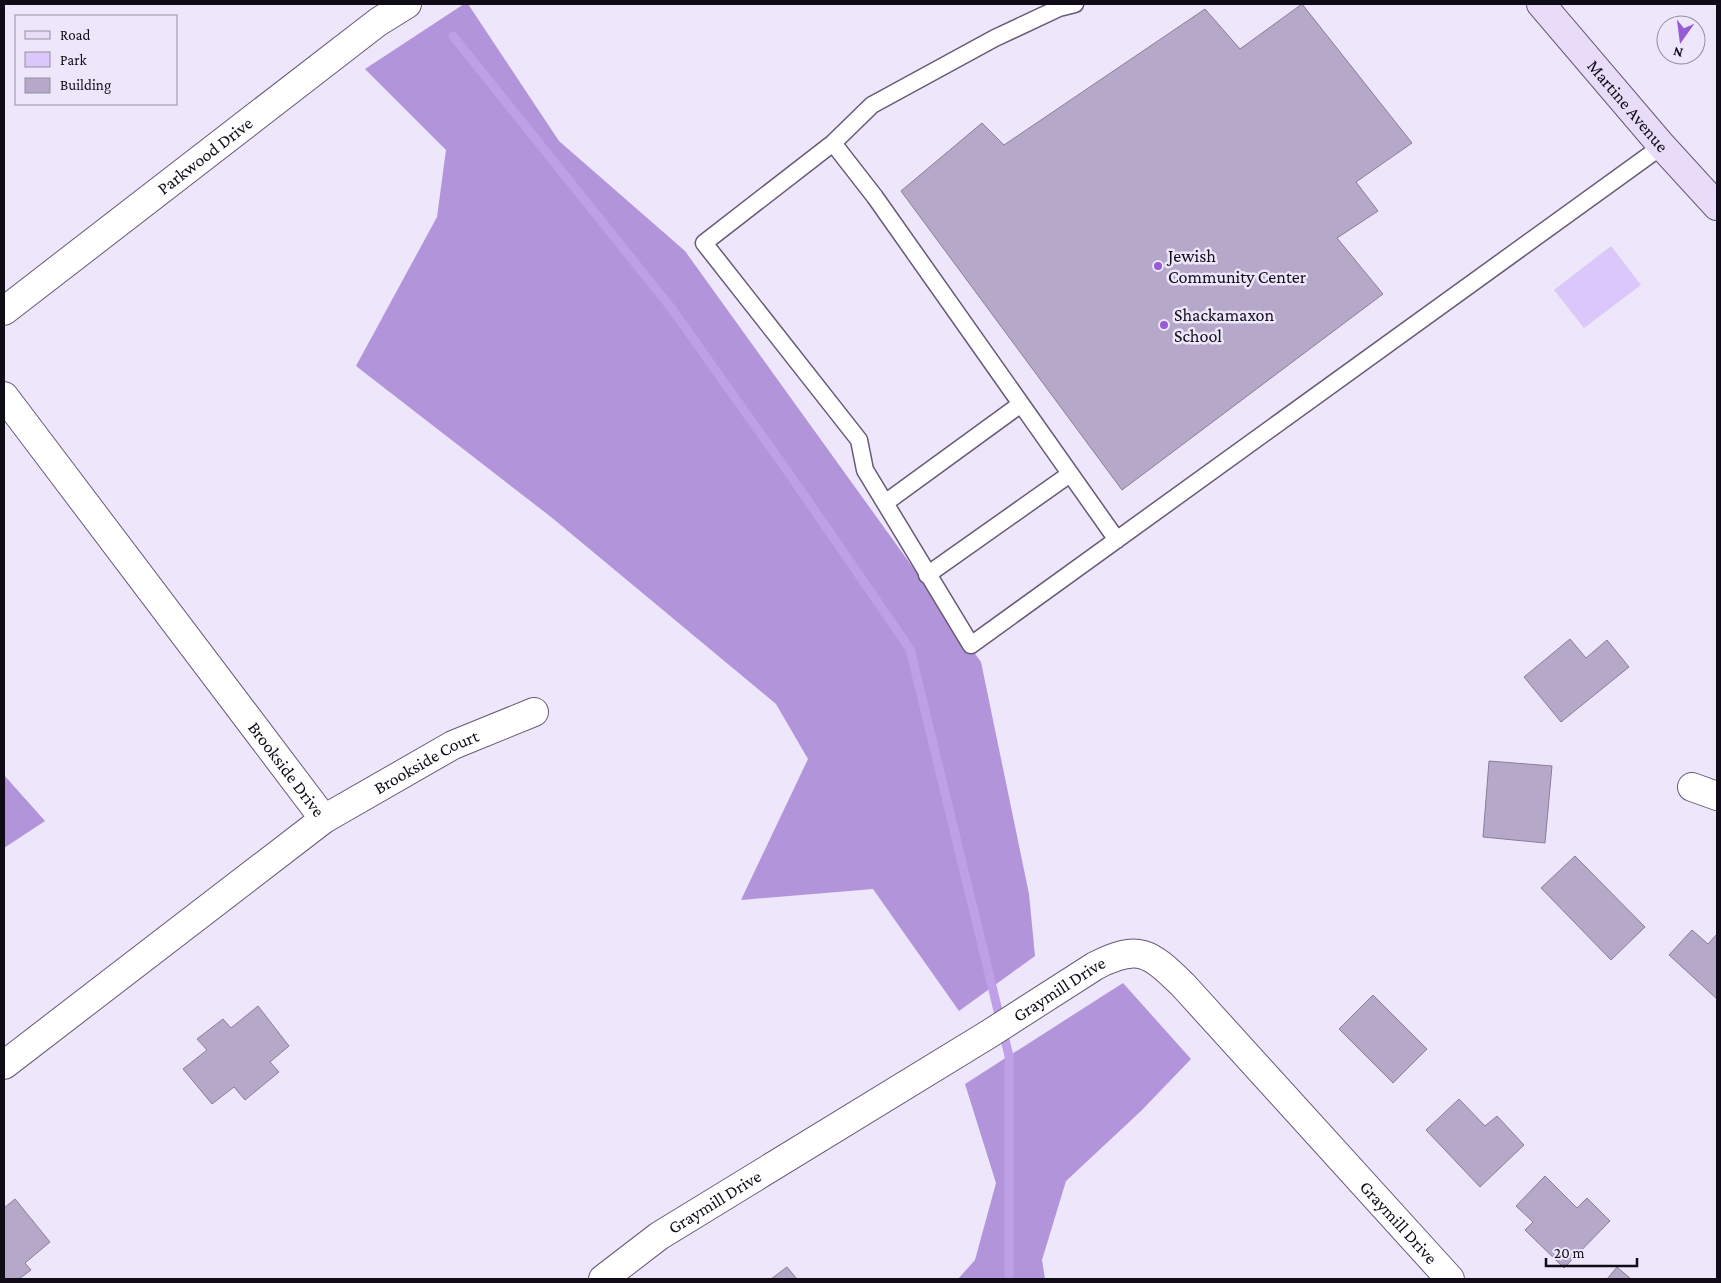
<svg xmlns="http://www.w3.org/2000/svg" width="1721" height="1283" font-family="'Crimson Pro',serif">
	<style>
		.green { fill: #dbc7f9 }
		.forest { fill: #b294da }
		.lines { fill: none; stroke-linecap: round; stroke-linejoin: round }
		.stream { stroke: #bfa0e8; stroke-width: 9 }
		.building { fill: #b5a8c8; stroke: #8a7d9c }
		.lane-casing { stroke: #665a77; stroke-width: 19 }
		.street-casing { stroke: #665a77; stroke-width: 30 }
		.secondary-casing { stroke: #665a77; stroke-width: 30 }
		.lane { stroke: #fff; stroke-width: 16 }
		.street { stroke: #fff; stroke-width: 28 }
		.secondary { stroke: #e8dcf8; stroke-width: 28 }
		.poi-dot { fill: #965cd4; stroke: #eee6fa; stroke-width: 2 }
		.labels { text-anchor: middle; stroke-width: 5; stroke-linejoin: round; paint-order: stroke }
		.street-label { font-size: 18px; fill: #100c17; stroke: #eee6fa }
		.poi-label { font-size: 18px; fill: #100c17; stroke: #eee6fa; text-anchor: start }
	</style>
	<rect width="100%" height="100%" fill="#eee6fa"/>
	<path class="green" d="M1611 246 1641 285 1584 328 1554 290Z"/>
	<path class="forest" d="M464 4H468L559 141 685 251 981 662 1029 894 1035 956 959 1011 873 889 741 900 808 759 776 704 551 517 356 366 437 217 446 150 365 69Z
		M4 775 45 821 4 848Z
		M1123 983 1191 1059 1141 1111 1066 1181 1042 1260 1045 1279H958L975 1260 996 1183 965 1084Z"/>
	<g class="lines">
		<path class="stream" d="M453 36 672 309 795 482 910 649 1009 1056V1279"/>
	</g>
	<path class="building" d="M1302 4 1412 143 1356 182 1378 211 1337 238 1383 294 1122 490 901 191 982 123 1004 145 1205 9 1240 49Z
		M1570 639 1586 658 1607 640 1629 667 1561 722 1524 677Z
		M1489 761 1552 766 1545 843 1483 837Z
		M1575 856 1645 927 1611 960 1541 888Z
		M1692 930 1708 944 1717 934V999L1669 955Z
		M1373 995 1427 1049 1393 1083 1339 1029Z
		M258 1006 289 1046 270 1062 279 1072 245 1100 234 1087 212 1104 183 1069 207 1050 197 1039 223 1019 231 1028Z
		M1459 1099 1485 1126 1497 1116 1524 1145 1480 1187 1426 1130Z
		M1545 1176 1577 1208 1587 1198 1610 1221 1564 1268 1525 1230 1533 1222 1516 1206Z
		M15 1199 50 1242 25 1263 31 1270 19 1279H4V1208Z
		M787 1267 797 1279H771Z
		M1617 1267 1631 1279H1607Z"/>
	<g class="lines">
		<g class="lane-casing">
			<path id="lane" d="M1075 4 1059 8 995 38 872 105 833 143 704 243 859 440 865 470 971 645 1662 146
				M833 143 875 197 1117 540
				M885 503 1021 404
				M927 575 1070 474"/>
		</g>
		<g class="street-casing">
			<g id="street">
				<path id="s1" d="M4 311 378 22 407 4"/>
				<path id="s2" d="M4 396 324 819"/>
				<path d="M1692 787 1717 796"/>
				<path id="s3" d="M4 1065 324 819 453 745 534 712"/>
				<path id="s4" d="M603 1279 659 1236 989 1034 1095 966C1139 943 1150 953 1183 985L1450 1279"/>
			</g>
		</g>
		<g class="secondary-casing">
			<g id="secondary">
				<path id="s5" d="M1541 4 1662 146 1717 206"/>
			</g>
		</g>
		<use href="#lane" class="lane"/>
		<use href="#street" class="street"/>
		<use href="#secondary" class="secondary"/>
	</g>
	<g class="poi-dot">
		<circle cx="1158" cy="266" r="5"/>
		<circle cx="1164" cy="325" r="5"/>
	</g>
	<g class="labels">
		<g class="street-label">
			<text dy="6" stroke="none"><textPath href="#s5" startOffset="134">Martine Avenue</textPath></text>
			<text dy="6" stroke="none"><textPath href="#s1" startOffset="254">Parkwood Drive</textPath></text>
			<text dy="6" stroke="none"><textPath href="#s3" startOffset="521">Brookside Court</textPath></text>
			<text dy="6" stroke="none"><textPath href="#s2" startOffset="468">Brookside Drive</textPath></text>
			<text dy="6" stroke="none"><textPath href="#s4" startOffset="541">Graymill Drive</textPath></text>
			<text dy="6" stroke="none"><textPath href="#s4" startOffset="136">Graymill Drive</textPath></text>
			<text dy="6" stroke="none"><textPath href="#s4" startOffset="1005">Graymill Drive</textPath></text>
		</g>
		<g class="poi-label">
			<text x="1168" y="262">Jewish<tspan x="1168" dy="21">Community Center</tspan></text>
			<text x="1174" y="321">Shackamaxon<tspan x="1174" dy="21">School</tspan></text>
		</g>
	</g>
	<rect width="1721" height="1283" fill="none" stroke="#100c17" stroke-width="10"/>
	<rect x="15" y="15" width="162" height="90" fill="#eee6fa" stroke="#958f9f"/>
	<rect x="25" y="31" width="25" height="8" fill="#e8dcf8" stroke="#958f9f"/>
	<text x="60" y="40" font-size="15" fill="#100c17">Road</text>
	<rect x="25" y="52" width="25" height="15" fill="#dbc7f9" stroke="#958f9f"/>
	<text x="60" y="65" font-size="15" fill="#100c17">Park</text>
	<rect x="25" y="78" width="25" height="15" fill="#b5a8c8" stroke="#958f9f"/>
	<text x="60" y="90" font-size="15" fill="#100c17">Building</text>
	<g transform="translate(1681 40) rotate(194)"><circle r="24" fill="#eee6fa" stroke="#958f9f"/>
	<path d="M0-4L9 19L0 12L-9 19Z" fill="#965cd4"/>
	<text y="-8" font-size="14" font-weight="bold" text-anchor="middle" fill="#100c17">N</text>
	</g>
	<path d="M1546 1258v8h91v-8" fill="none" stroke="#100c17" stroke-width="2.5"/>
	<text x="1554" y="1258" font-size="15" fill="#100c17" stroke="#eee6fa" stroke-width="4" paint-order="stroke">20 m</text>
</svg>
